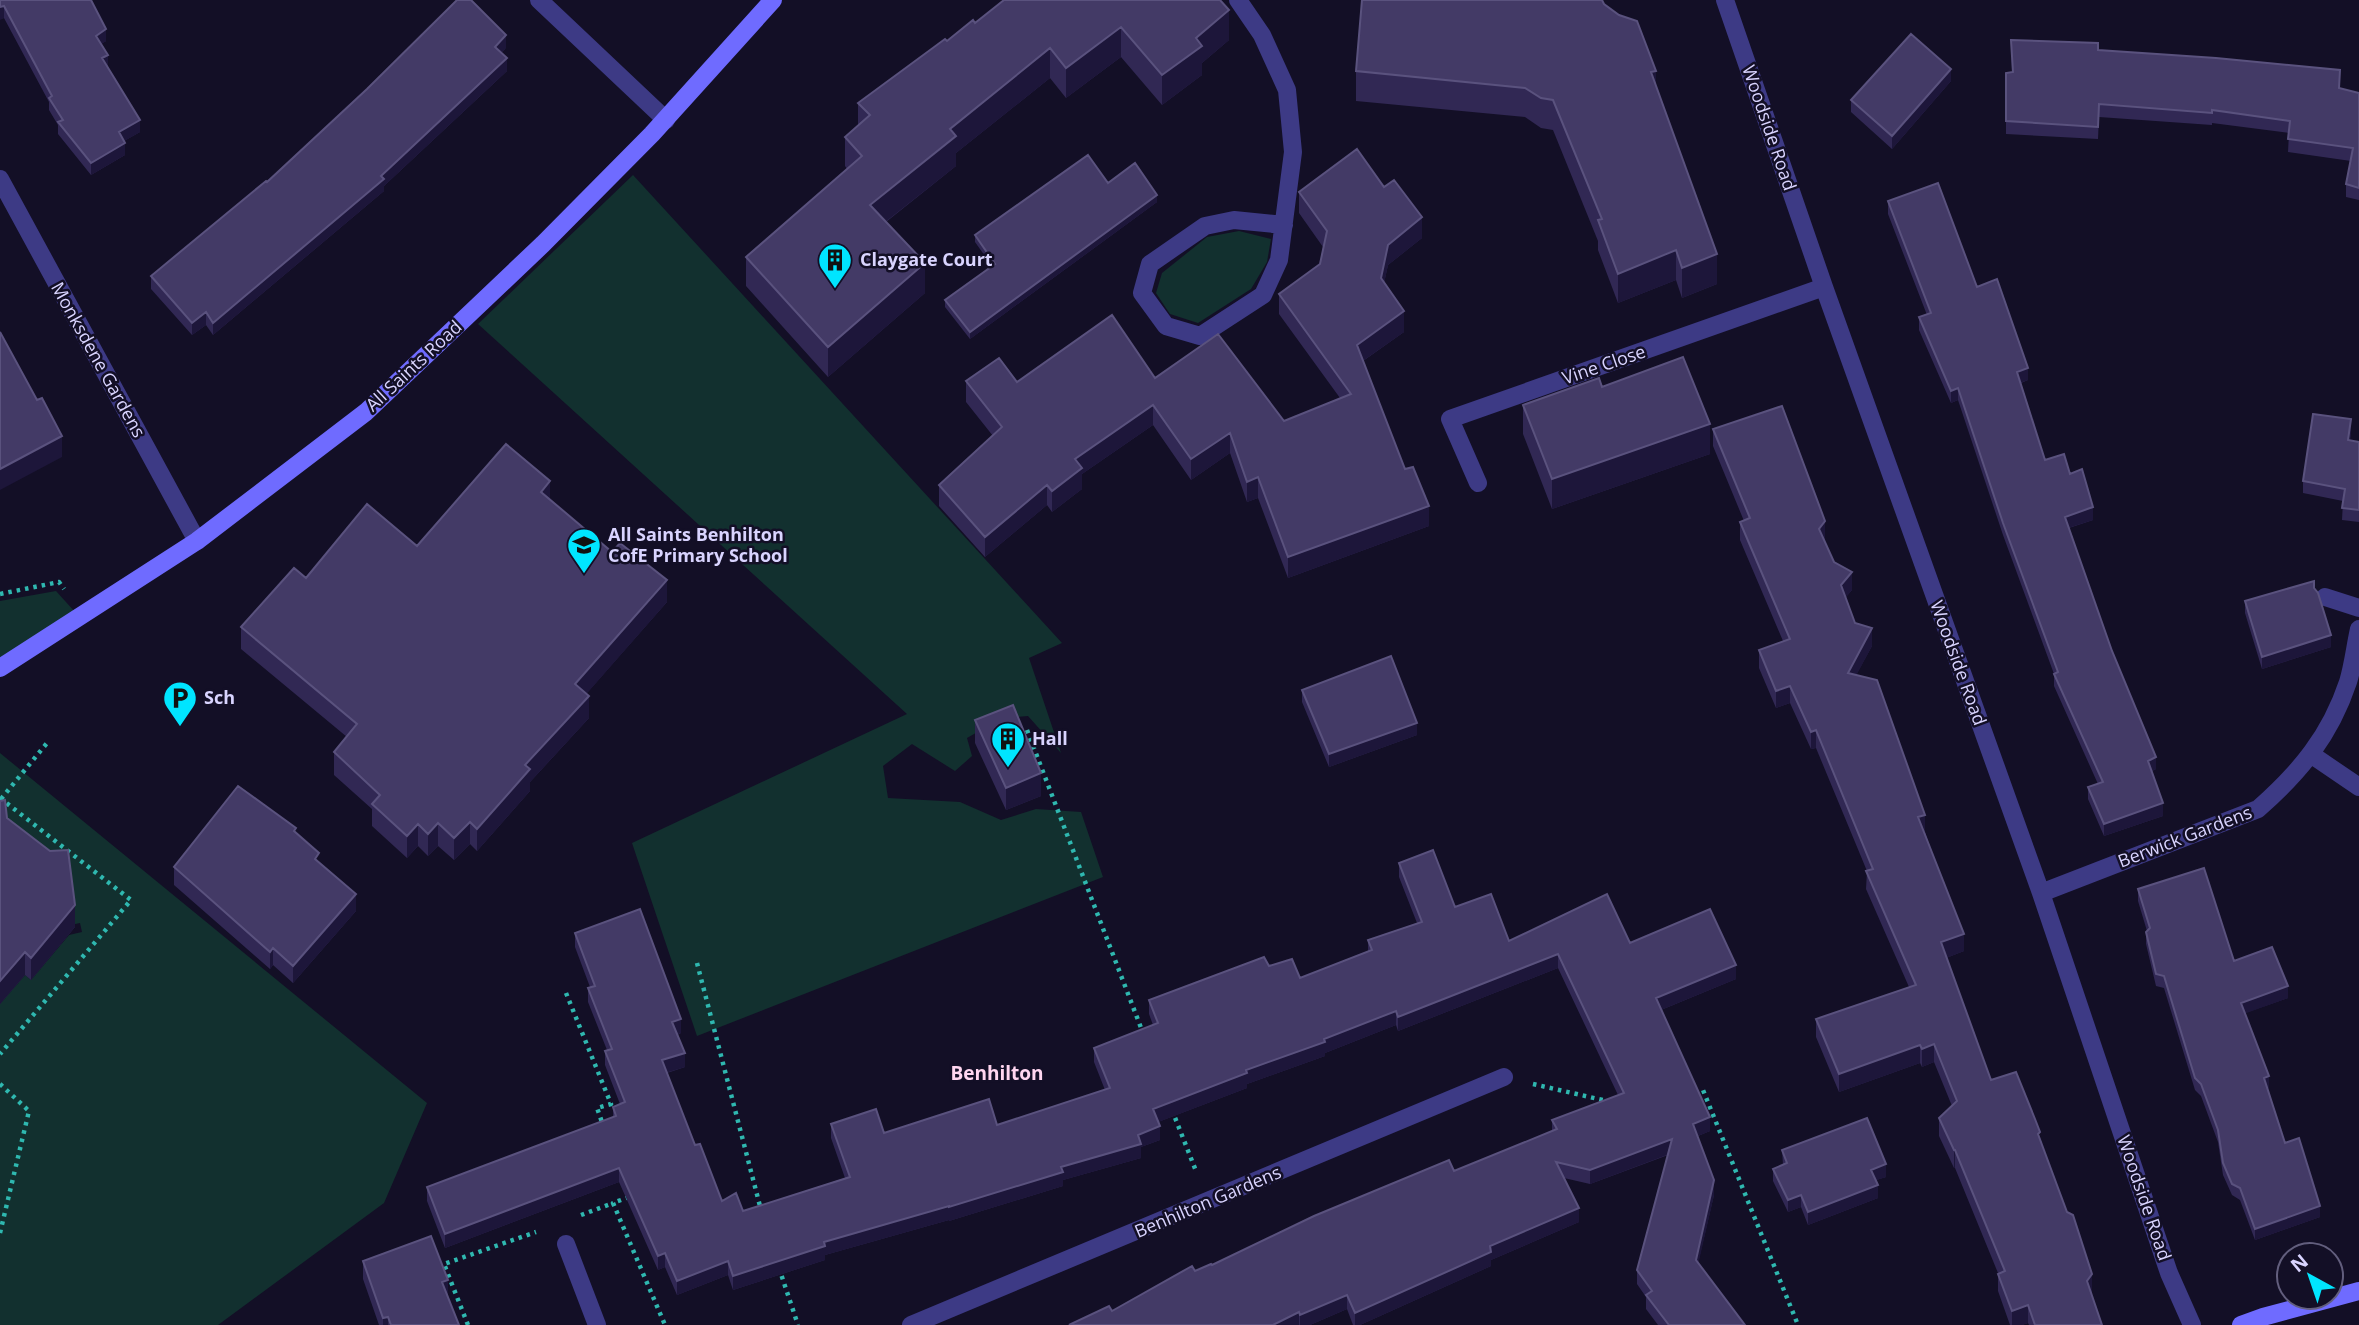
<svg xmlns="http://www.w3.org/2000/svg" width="2359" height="1325" font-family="'Open Sans',sans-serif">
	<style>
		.green { fill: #12302f }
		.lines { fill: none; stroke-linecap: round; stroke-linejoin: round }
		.path { stroke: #2fb8b0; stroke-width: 4.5; stroke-dasharray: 3.5 5; stroke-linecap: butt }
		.street { stroke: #3d3a85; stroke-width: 18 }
		.secondary { stroke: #6f6bff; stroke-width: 18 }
		.wall { fill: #312854 }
		.shaded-wall { fill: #1d163a }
		.building { fill: #433a66; stroke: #5a527e; stroke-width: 2 }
		.labels { text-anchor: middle; stroke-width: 5; stroke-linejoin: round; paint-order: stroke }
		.street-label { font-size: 18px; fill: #d9d4ff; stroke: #130f26 }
		.poi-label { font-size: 18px; font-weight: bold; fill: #d9d4ff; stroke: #130f26; text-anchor: start }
		.neighbourhood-label { font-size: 19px; font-weight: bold; fill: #ffd6f0; stroke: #130f26 }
	</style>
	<rect width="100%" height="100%" fill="#130f26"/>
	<path class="green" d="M633 175 1062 643 1029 658 1061 753 1028 716 1002 718 967 738 972 756 955 771 912 744 883 766 888 798 960 802 1001 820 1036 809 1081 812 1103 877 697 1036 632 843 907 714 478 324Z
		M1239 231 1271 239 1267 262 1251 289 1198 323 1170 314 1156 293 1162 273 1207 237Z
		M56 591 75 612 0 659V601Z
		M0 753 427 1103 384 1203 218 1325H0V1004L25 975 31 980 69 935 82 932 80 923 66 926 0 824Z"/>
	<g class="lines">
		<path class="path" d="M0 594 59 582 64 589
			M1027 730 1143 1033
			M0 798 131 900 0 1054
			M1 799 47 743
			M697 963 761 1210
			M566 993 611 1104 597 1108 603 1125
			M0 1084 29 1111 0 1233
			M1533 1084 1607 1101
			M1695 1092 1703 1090 1798 1325
			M1172 1110 1196 1171
			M629 1197 613 1203 665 1325
			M581 1215 613 1203
			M779 1268 798 1325
			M468 1325 444 1264 536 1232"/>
		<path class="street" d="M539 0 666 120
			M1238 0 1262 35 1287 90 1293 152 1279 260 1263 295 1200 336 1166 326 1142 293 1150 264 1205 226 1234 220 1284 225
			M1725 0 1824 287 2041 893 2169 1273 2192 1325
			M0 179 197 541
			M1478 483 1450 419 1824 287
			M2325 597 2359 608
			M2312 755 2359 787
			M2041 893 2258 809C2300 772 2330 736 2348 682 2353 666 2355 647 2359 629
			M566 1244 597 1325
			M911 1325 1504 1077"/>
		<path class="secondary" d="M0 668 197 541 366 412 543 244 652 134 773 0
			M2241 1325 2263 1317 2359 1291"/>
	</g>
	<path class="wall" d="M0 0 106 41 101 44 108 67 140 132 124 141 125 155 91 175 58 134V125L49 110V102L4 18 0 19Z
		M1004 0 1229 40 1202 63V75L1162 105 1121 57 1066 98 1050 78 956 153V166L886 222 925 293 828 377 746 286V257L847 169 845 166V137L858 126V103L947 41 975 23Z
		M1604 4 1656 86 1717 284 1682 298 1676 280 1618 303 1598 250V241L1553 130 1541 128 1525 117 1356 101V71Z
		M2011 40 2098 50 2340 82V88L2359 93V200L2346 197V184L2351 161 2288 152 2289 133 2212 123V125L2099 117 2098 139 2006 134V73L2012 72Z
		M506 48 501 53 507 71 384 186V191L213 335 206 325 192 335 151 289V276L267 182Z
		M1951 81 1892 149 1851 112V100Z
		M1108 183 1157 202 970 339 945 307V300L992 266 975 242V235Z
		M1384 187 1422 238 1388 265 1384 283 1404 332 1363 361 1405 469 1429 526 1288 578 1258 498 1247 502 1230 453 1191 480 1153 425 1082 474V489L1052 512 1047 505 985 557 939 506V485L993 436 966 402V381L1017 382 1155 378 1284 421 1340 398 1279 314V294L1320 264 1323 247 1299 213V192Z
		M1888 201 1977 287 2028 380 2021 383 2045 460 2070 474 2093 520 2069 528 2112 651 2156 769 2152 771 2163 816 2104 836 2088 799V787L2098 784 2054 686V674L2003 535 1958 400 1951 403 1919 330V317L1927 315 1888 214Z
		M1602 387 1710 454 1552 509 1523 434V405Z
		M1713 429 1825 539 1824 540 1834 562 1852 590 1845 598 1855 623 1872 646 1856 675 1925 832 1964 951 1946 958 1991 1080 2040 1138 2102 1325H2029L2028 1323 2022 1325H2010L1998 1291V1273L1955 1168H1954L1939 1136V1118L1952 1106 1934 1062 1922 1067 1920 1063 1839 1092 1816 1037V1019L1909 987 1866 889 1867 871 1816 748 1811 749 1790 703 1776 708 1759 668V650L1783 641 1740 540V522L1744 521 1713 446Z
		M2351 431 2350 441 2359 442V522L2342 520 2343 501 2303 493V481Z
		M550 500 667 602 586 694 589 718 530 782V791L477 851 470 844 454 860 438 846 428 856 418 846 407 858 372 826V809L334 775V752L347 737 241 649V627L306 578 417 546Z
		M2314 588 2331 647 2262 669 2245 613V601Z
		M1302 690 1417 735 1329 767 1302 702Z
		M975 720 1041 796 1006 810 975 743Z
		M0 801 7 818 75 927 31 980 25 975 0 1004Z
		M296 833 356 911 293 983 273 965 270 969 174 885V867Z
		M1399 863 1455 907 1509 941 1630 943 1736 979 1661 1010 1710 1131 1698 1136 1714 1195 1698 1263 1745 1325H1658L1646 1309V1297L1637 1284V1270L1668 1155 1590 1184 1564 1178 1579 1222 1491 1260V1266L1360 1325H1353L1347 1309 1310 1325H1069L1112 1311 1195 1271 1212 1265 1454 1171 1552 1131V1120L1618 1095 1558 968 1398 1031 1396 1025 1325 1053V1056L1247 1084V1088L1158 1122 1160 1140 1141 1147V1158L1063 1180V1186L949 1221V1220L825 1255V1260L733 1290 728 1275 677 1295 665 1267 658 1270 619 1182 445 1248 427 1201V1187L613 1117V1107L620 1104 605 1065V1051L607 1050 588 1002V988L590 987 575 947V933L681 1033 677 1035 685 1067 667 1073 695 1145 722 1201 743 1211 845 1178 831 1138V1124L884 1133 997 1125 1105 1090 1094 1062V1048L1153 1025 1149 1014V1000L1269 966 1300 978 1368 951V940L1417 923 1399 877Z
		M2138 889 2234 961 2288 998 2245 1013 2269 1088H2267L2285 1143 2320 1217 2255 1240 2240 1200 2232 1195 2223 1175 2218 1142 2201 1096 2195 1090 2164 988 2156 986 2146 944V932L2147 931 2138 901Z
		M1782 1150 1886 1177 1876 1180 1878 1198 1808 1225 1801 1207 1788 1212 1773 1181V1169L1783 1165Z
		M363 1261 448 1297 459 1325H379L363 1279Z"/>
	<path class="shaded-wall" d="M4 6V18L0 20V7Z
		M1229 10V40L1202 63V75L1162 105V75L1196 38Z
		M1121 27V57L1066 98V68Z
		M106 29V41L96 48V36Z
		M506 35V48L495 59V47Z
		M1050 48V78L956 153V166L870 234V205L950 129Z
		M108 55V67L102 58Z
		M507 58V71L384 186V191L213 335V323L381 176Z
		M1951 69V81L1892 149V136Z
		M1656 71V100L1651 72Z
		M140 120V132L119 144V132Z
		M125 143V155L91 175V163Z
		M1157 195V202L970 339V332Z
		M1422 217V238L1388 265 1381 298V278L1388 245Z
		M1676 250V280L1618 303V274Z
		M1717 254V284L1682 298V268Z
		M925 263V293L828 377V347Z
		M1404 311V332L1357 365V345Z
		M206 312V325L192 335V323Z
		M2028 368V380L2017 384V372Z
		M1958 388V400L1951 403V391Z
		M1153 405V425L1082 474V489L1052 512V491L1075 459Z
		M2351 419V431L2348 453V440Z
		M1710 424V454L1552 509V479Z
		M1230 433V453L1191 480V459Z
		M62 436V457L0 490V469Z
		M1258 477V498L1247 502V482Z
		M550 481V503L541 492Z
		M1047 485V505L985 557V537Z
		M1429 506V526L1288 578V557Z
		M2093 507V520L2065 529V517Z
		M1825 521V539L1819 547V529Z
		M1852 572V590L1841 603V585Z
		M667 580V602L575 707V684Z
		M1872 628V646L1848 691V673Z
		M2331 635V647L2262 669V657Z
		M1790 686V703L1776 708V691Z
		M589 696V718L530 782V791L477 851V829L525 765Z
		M1417 723V735L1329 767V754Z
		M1816 730V748L1811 749V732Z
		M2156 757V769L2148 773V761Z
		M1041 773V796L1006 810V788Z
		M2163 803V816L2104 836V824Z
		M1925 815V832L1918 835V817Z
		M470 822V844L454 860V838Z
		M438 823V846L428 856V834Z
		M418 824V846L407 858V836Z
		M356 894V911L293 983V966Z
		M75 905V927L31 980V958Z
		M1964 934V951L1941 960V942Z
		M273 948V965L270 969V952Z
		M25 952V975L0 1004V981Z
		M1558 954V968L1398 1031V1017Z
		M1736 965V979L1656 1012V998Z
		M2288 986V998L2241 1015V1003Z
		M1396 1011V1025L1325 1053V1056L1247 1084V1088L1153 1124V1109L1246 1070Z
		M681 1019V1033L672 1036V1022Z
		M1934 1044V1062L1922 1067V1049Z
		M1920 1045V1063L1839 1092V1074Z
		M685 1053V1067L662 1074V1060Z
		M2269 1076V1088L2264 1090V1078Z
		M1710 1117V1131L1693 1138V1124Z
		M1160 1126V1140L1141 1147V1158L1063 1180V1186L949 1221V1207L1061 1167Z
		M1672 1139V1153L1590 1184V1170Z
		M1954 1150H1955V1168H1954Z
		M1886 1164V1177L1871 1182V1170Z
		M619 1168V1182L445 1248V1234Z
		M1714 1180V1195L1696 1274V1260Z
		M1878 1185V1198L1808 1225V1212Z
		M1801 1195V1207L1788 1212V1200Z
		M949 1206V1220L825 1255V1260L733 1290V1276L824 1242Z
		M2320 1206V1217L2255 1240V1229Z
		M1579 1208V1222L1491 1260V1266L1360 1325H1355V1313L1490 1246Z
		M665 1253V1267L658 1270V1256Z
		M728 1261V1275L677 1295V1281Z
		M2092 1274V1292L2087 1299V1281Z
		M448 1280V1298L442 1282Z
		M1347 1295V1309L1310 1325H1300V1315Z
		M2028 1305V1323L2022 1325H2012V1311Z
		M1299 1312V1325H1273Z
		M388 1317V1325H383V1318Z"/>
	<path class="building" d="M0 0H91L106 29 96 36 108 55 102 58 140 120 119 132 125 143 91 163 58 122 63 120 49 98 52 96 4 6 0 7Z
		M457 0H471L506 35 495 47 507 58 381 176 384 179 213 323 206 312 192 323 151 276 266 181 267 182 367 89Z
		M1004 0H1220L1229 10 1196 38 1202 46 1162 75 1121 27 1066 68 1050 48 950 129 956 136 870 205 925 263 828 347 746 257 862 156 845 137 870 115 858 103 945 39 947 41 973 20 975 23Z
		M1362 0H1602L1604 4 1619 15 1637 21 1656 71 1651 72 1717 254 1682 268 1676 250 1618 274 1598 220 1602 219 1553 100 1541 98 1525 88 1356 71Z
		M1911 34 1951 69 1892 136 1851 100Z
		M2011 40 2098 43V50L2216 58 2340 70 2339 88 2359 93V188L2346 184 2353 148 2288 139 2290 121 2212 110V113L2099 104 2098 127 2006 121V73L2013 72Z
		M1357 149 1384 187 1394 180 1422 217 1388 245 1381 278 1404 311 1357 345 1405 469 1413 467 1429 506 1288 557 1258 477 1247 482 1230 433 1191 459 1153 405 1075 459 1082 468 1052 491 1047 485 985 537 939 485 1002 427 966 381 999 358 1017 382 1112 315 1155 378 1218 334 1284 421 1351 394 1279 294 1320 264 1327 231 1299 192Z
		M1088 155 1108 183 1135 163 1157 195 970 332 945 300 995 264 975 235Z
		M1938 183 1977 287 1997 279 2028 368 2017 372 2045 460 2064 454 2070 474 2082 469 2093 507 2065 517 2112 651 2156 757 2148 761 2163 803 2104 824 2088 787 2103 782 2054 674 2058 672 2003 523 1958 388 1951 391 1919 317 1931 313 1888 201Z
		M0 332 37 400 42 398 62 436 0 469Z
		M1683 357 1710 424 1552 479 1523 405 1599 378 1602 387Z
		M1782 406 1825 521 1819 529 1834 562 1852 572 1841 585 1855 623 1872 628 1848 673 1877 680 1925 815 1918 817 1964 934 1941 942 1991 1080 2016 1072 2035 1119 2040 1132 2038 1134 2067 1212 2073 1215 2092 1274 2087 1281 2102 1325H2035L2028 1305 2012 1311 1998 1274 2005 1271 1955 1150H1954L1939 1118 1957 1101 1934 1044 1922 1049 1920 1045 1839 1074 1816 1019 1916 985 1866 871 1873 869 1816 730 1811 732 1790 686 1776 691 1759 650 1790 639 1740 522 1750 518 1713 429Z
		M2313 414 2351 419 2348 440 2359 442V510L2342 508 2345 489 2303 481Z
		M506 444 550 481 541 492 612 552 620 543 667 580 575 684 589 696 525 765 530 769 477 829 470 822 454 838 438 823 428 834 418 824 407 836 372 804 380 795 334 752 357 724 241 627 294 568 306 578 367 504 417 546Z
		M2314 581V588L2318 593 2331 635 2262 657 2245 601Z
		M1391 656 1417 723 1329 754 1302 690Z
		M1013 705 1041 773 1006 788 975 720Z
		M238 786 296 828 294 831 319 853 315 859 356 894 293 966 273 948 270 952 174 867Z
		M5 800 7 818 50 851 68 850 75 905 31 958 25 952 0 981V801Z
		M1433 850 1455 907 1491 894 1509 941 1607 894 1630 943 1710 909 1736 965 1656 998 1710 1117 1693 1124 1714 1180 1696 1260 1745 1325H1669L1646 1295 1652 1291 1637 1270 1672 1139 1590 1170 1556 1162 1579 1208 1490 1246 1491 1252 1355 1313 1347 1295 1300 1315 1299 1312 1273 1325H1069L1109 1306 1112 1311 1192 1266 1195 1271 1211 1264 1212 1265 1314 1216 1449 1160 1454 1171 1557 1129 1552 1120 1624 1093 1558 954 1398 1017 1396 1011 1324 1039 1325 1042 1246 1070 1247 1073 1153 1109 1160 1126 1138 1135 1141 1144 1061 1167 1063 1172 949 1207V1206L824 1242 825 1246 733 1276 728 1261 677 1281 665 1253 658 1256 619 1168 445 1234 427 1187 616 1116 613 1107 625 1102 605 1051 612 1049 588 988 595 986 575 933 640 909 681 1019 672 1022 685 1053 662 1060 695 1145 700 1144 722 1201 736 1193 743 1211 850 1177 831 1124 876 1109 884 1133 989 1099 997 1125 1110 1088 1094 1048 1158 1023 1149 1000 1264 957 1269 966 1292 959 1300 978 1372 950 1368 940 1422 922 1399 863Z
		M2204 868 2234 961 2272 947 2288 986 2241 1003 2269 1076 2264 1078 2285 1143 2299 1138 2320 1206 2255 1229 2240 1188 2232 1184 2223 1163 2218 1130 2201 1084 2195 1078 2164 976 2156 974 2146 932 2150 928 2138 889Z
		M1867 1118 1886 1164 1871 1170 1878 1185 1808 1212 1801 1195 1788 1200 1773 1169 1787 1163 1782 1150Z
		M431 1236 448 1280 442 1282 459 1325H391L388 1317 383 1318 363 1261Z"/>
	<defs>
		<g id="building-pin" transform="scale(1.75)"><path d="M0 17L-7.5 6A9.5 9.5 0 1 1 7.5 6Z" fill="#00e5ff" stroke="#130f26"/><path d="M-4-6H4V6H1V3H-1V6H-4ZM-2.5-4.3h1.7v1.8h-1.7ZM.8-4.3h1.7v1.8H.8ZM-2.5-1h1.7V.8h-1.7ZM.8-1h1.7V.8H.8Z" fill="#111"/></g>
		<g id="school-pin" transform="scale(1.75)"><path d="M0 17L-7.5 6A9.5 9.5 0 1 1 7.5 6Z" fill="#00e5ff" stroke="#130f26"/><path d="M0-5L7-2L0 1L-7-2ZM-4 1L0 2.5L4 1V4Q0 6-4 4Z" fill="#111"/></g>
		<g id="parking-pin" transform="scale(1.75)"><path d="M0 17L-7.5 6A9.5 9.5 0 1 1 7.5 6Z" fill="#00e5ff" stroke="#130f26"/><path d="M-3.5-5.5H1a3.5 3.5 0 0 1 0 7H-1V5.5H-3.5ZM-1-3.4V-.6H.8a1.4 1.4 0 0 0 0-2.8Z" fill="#111"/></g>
	</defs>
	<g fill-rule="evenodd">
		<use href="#building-pin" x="835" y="260"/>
		<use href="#school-pin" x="584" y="545"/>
		<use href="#parking-pin" x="180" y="698"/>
		<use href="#building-pin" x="1008" y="739"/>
	</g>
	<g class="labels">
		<g class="street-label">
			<text transform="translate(1769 128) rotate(71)" y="6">Woodside Road</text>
			<text transform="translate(98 360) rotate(61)" y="6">Monksdene Gardens</text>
			<text transform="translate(1604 365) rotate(-19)" y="6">Vine Close</text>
			<text transform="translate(414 366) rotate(-43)" y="6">All Saints Road</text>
			<text transform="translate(1958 663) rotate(70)" y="6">Woodside Road</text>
			<text transform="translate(2185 837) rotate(-21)" y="6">Berwick Gardens</text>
			<text transform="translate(2144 1198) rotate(71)" y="6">Woodside Road</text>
			<text transform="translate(1208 1202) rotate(-23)" y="6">Benhilton Gardens</text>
		</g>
		<g class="poi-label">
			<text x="860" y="266">Claygate Court</text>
			<text x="608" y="541">All Saints Benhilton<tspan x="608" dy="21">CofE Primary School</tspan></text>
			<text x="204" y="704">Sch</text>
			<text x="1032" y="745">Hall</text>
		</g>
		<g class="neighbourhood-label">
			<text x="997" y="1080">Benhilton</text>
		</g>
	</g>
	<g transform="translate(2310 1276) rotate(320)"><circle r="33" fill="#130f26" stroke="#625e7d" stroke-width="2"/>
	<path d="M0-5L12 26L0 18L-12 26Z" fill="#00e5ff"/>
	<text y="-10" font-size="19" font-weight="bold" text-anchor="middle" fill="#d9d4ff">N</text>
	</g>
</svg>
